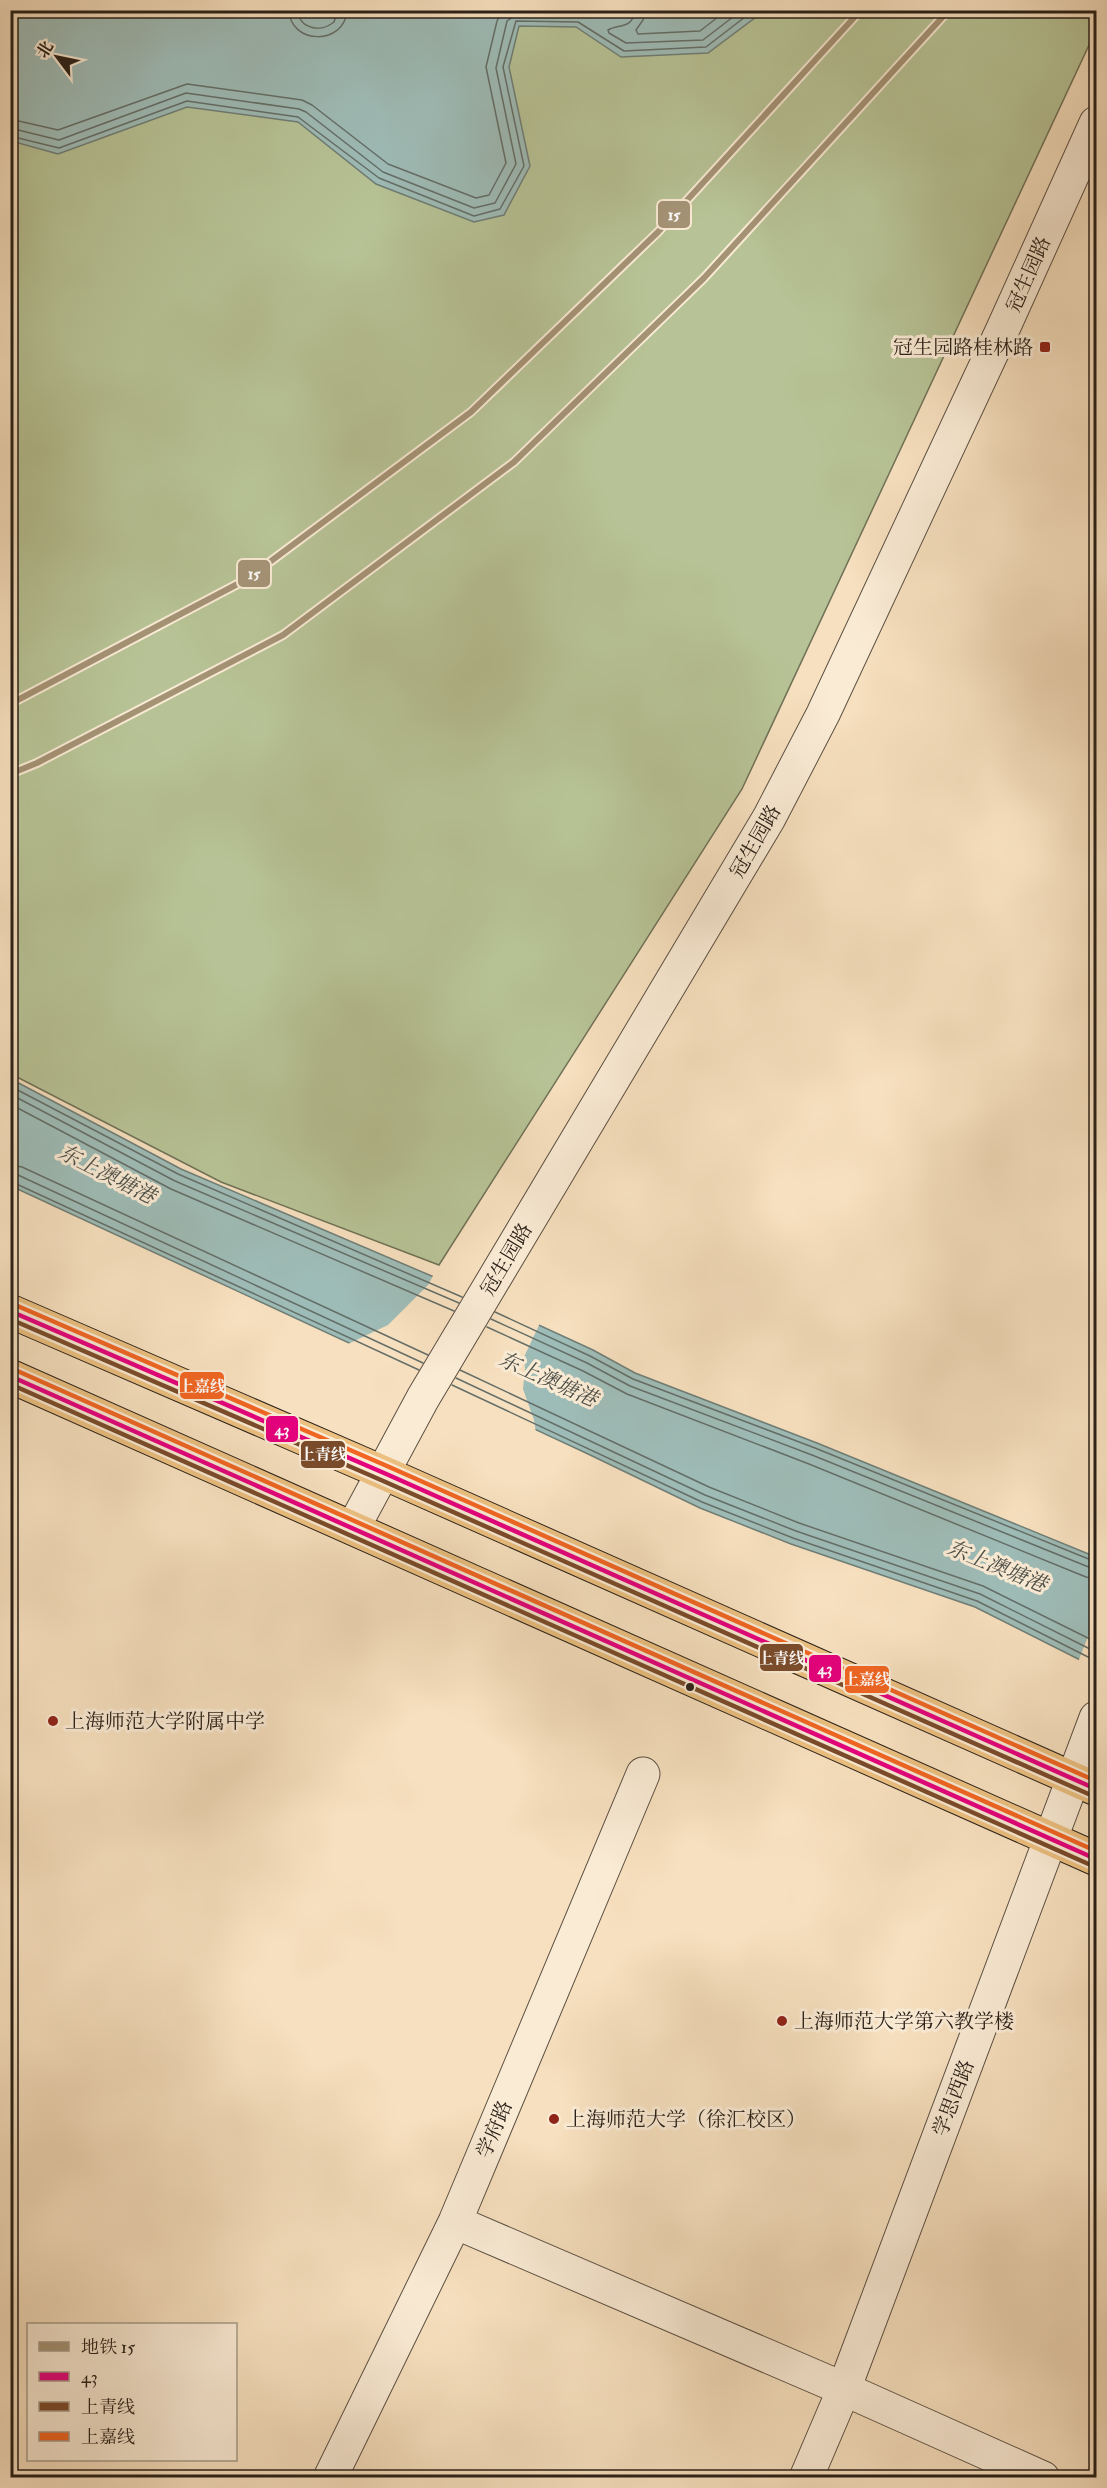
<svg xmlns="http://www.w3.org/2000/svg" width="1107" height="2488" font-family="'IM FELL Double Pica','Noto Serif SC',serif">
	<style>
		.green { fill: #b7c396; stroke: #707257; stroke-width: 1.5 }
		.water { fill: #9ebcb7; stroke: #6f7e77; stroke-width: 1.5 }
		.pier { fill: #f7e0bf }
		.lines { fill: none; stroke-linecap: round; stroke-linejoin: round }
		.shore { stroke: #646e68; stroke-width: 1.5 }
		.minor-casing { stroke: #5c5042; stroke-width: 35 }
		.major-casing { stroke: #292018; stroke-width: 35 }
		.minor { stroke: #faebd5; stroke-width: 33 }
		.major { stroke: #ecc080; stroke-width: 33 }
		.bus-1-casing { stroke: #faebd5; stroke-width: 9 }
		.bus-2-casing { stroke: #faebd5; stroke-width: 9 }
		.bus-3-casing { stroke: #faebd5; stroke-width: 9 }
		.bus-1 { stroke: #e5007d; stroke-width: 4.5 }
		.bus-2 { stroke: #7a4b2a; stroke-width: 4.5 }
		.bus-3 { stroke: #f26522; stroke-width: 4.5 }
		.metro-1-casing { stroke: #faebd5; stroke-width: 10 }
		.metro-1 { stroke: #a59376; stroke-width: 6 }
		.poi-dot { fill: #8f2418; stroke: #faebd5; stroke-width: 2 }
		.bus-dot { fill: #292018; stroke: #faebd5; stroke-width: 2 }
		.labels { text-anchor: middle; stroke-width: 6; stroke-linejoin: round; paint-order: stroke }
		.street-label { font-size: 20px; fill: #292018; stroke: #faebd5 }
		.poi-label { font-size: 20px; fill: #292018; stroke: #faebd5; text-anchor: start }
		.water-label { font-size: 21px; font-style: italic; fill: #4c4f48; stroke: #faebd5 }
		.line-badge { stroke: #faebd5; stroke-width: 2 }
		.badge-label { font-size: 16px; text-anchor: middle; font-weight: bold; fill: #fff }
	</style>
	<rect width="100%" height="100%" fill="#f7e0bf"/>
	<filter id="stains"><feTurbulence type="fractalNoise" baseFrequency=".00333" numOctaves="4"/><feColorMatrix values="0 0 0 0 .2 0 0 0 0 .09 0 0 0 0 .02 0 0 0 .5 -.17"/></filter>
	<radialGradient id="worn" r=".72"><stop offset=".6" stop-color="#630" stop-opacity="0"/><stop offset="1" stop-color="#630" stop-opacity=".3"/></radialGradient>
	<path class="green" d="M11 11H1096V30L742 789 439 1265 221 1182 11 1074Z"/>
	<path class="water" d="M290 10 322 15 327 10H590L602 14 764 11 708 53 621 57 576 27 519 26 509 67 530 166 504 215 474 222 376 184 298 122 187 107 58 154 11 141V11Z
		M11 1079 181 1169 441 1280 593 1350 635 1373 817 1443 1096 1557V1668L975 1607 791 1544 700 1508 586 1453 11 1186Z"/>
	<path class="pier" d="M434 1274 540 1323 524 1357 525 1369 523 1389 534 1420 536 1433 340 1344H348L388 1325 428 1285Z
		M1096 1616V1671L1078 1662Z"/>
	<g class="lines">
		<path class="shore" d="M289 10C290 45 345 46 347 10
			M298 10C299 29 321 33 334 22L338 10
			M635 10C633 29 619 24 608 30L609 33 626 43 703 40 742 10
			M644 10 643 20 636 30 638 34 700 31 727 10
			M10 119 58 130 187 84 302 100 312 105 388 164 476 198 489 195 506 163 486 67 497 21 503 10
			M10 128 59 140 186 93 299 109 306 112 383 172 474 208 495 203 516 164 496 68 507 21 518 13 582 15 585 10
			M10 136 59 148 187 101 298 117 379 178 474 216 500 209 524 166 503 67 516 21 578 22 624 51 706 47 754 10
			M10 1086 178 1174 462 1297
			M10 1094 175 1181 459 1303
			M10 1104 171 1189 454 1311
			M10 1165 22 1167 428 1355
			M10 1174 18 1175 423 1363
			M10 1181 419 1370
			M495 1312 590 1356 633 1379 815 1448 1096 1562
			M491 1319 587 1363 630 1386 812 1455 1096 1570
			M487 1327 583 1371 627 1394 809 1464 1086 1577 1096 1579
			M460 1370 709 1487 799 1523 983 1586 1096 1642
			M456 1378 705 1495 796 1531 980 1594 1096 1652
			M452 1385 702 1502 793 1538 977 1601 1096 1661"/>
		<g class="minor-casing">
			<path id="minor" d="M353 1528 423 1398 769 818 823 714 1002 331 1096 123
				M455 2222 844 2389 1043 2478
				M330 2478 455 2222 643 1774
				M806 2478 844 2389 1096 1718"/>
		</g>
		<g class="major-casing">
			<path id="major" d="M10 1311 384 1473 1096 1789
				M10 1376 1096 1859"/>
		</g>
		<use href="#minor" class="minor"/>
		<use href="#major" class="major"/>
		<g class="bus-1-casing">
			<path id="bus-1" d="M10 1311 384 1473 1096 1789
				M10 1376 1096 1859"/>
		</g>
		<g class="bus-2-casing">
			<path id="bus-2" d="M10 1319 381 1480 1093 1796
				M10 1384 1093 1866"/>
		</g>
		<g class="bus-3-casing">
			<path id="bus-3" d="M13 1304 387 1466 1096 1781
				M13 1369 1096 1851"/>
		</g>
		<use href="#bus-1" class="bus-1"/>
		<use href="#bus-2" class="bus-2"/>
		<use href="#bus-3" class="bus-3"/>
		<g class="metro-1-casing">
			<path id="metro-1" d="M10 704 247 579 471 412 658 232 861 10
				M10 774 37 763 283 635 514 462 704 278 949 10"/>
		</g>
		<use href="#metro-1" class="metro-1"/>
	</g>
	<g class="poi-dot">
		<rect x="1039" y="341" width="12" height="12" rx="3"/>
		<circle cx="53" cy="1721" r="6"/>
		<circle cx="782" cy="2021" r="6"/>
		<circle cx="554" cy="2119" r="6"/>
	</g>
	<circle class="bus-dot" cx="690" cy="1687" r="5"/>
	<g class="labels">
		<g class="street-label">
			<text transform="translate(1028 274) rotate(-66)" y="7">冠生园路</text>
			<text transform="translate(755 841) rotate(-60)" y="7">冠生园路</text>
			<text transform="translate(506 1259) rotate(-59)" y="7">冠生园路</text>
			<text transform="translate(953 2098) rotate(-69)" y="7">学思西路</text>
			<text transform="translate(494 2129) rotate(-67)" y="7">学府路</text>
		</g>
		<g class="poi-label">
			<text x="1033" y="354" text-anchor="end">冠生园路桂林路</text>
			<text x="65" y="1728">上海师范大学附属中学</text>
			<text x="794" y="2028">上海师范大学第六教学楼</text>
			<text x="566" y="2126">上海师范大学（徐汇校区）</text>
		</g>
		<g class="water-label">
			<text transform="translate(107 1174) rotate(27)" y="7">东上澳塘港</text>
			<text transform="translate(548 1379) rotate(24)" y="7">东上澳塘港</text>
			<text transform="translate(997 1566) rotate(22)" y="7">东上澳塘港</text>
		</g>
	</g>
	<g class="line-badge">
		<rect x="657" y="200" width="34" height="29" rx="6" fill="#a59376"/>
		<rect x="237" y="559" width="34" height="29" rx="6" fill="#a59376"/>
		<rect x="179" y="1371" width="46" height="29" rx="6" fill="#f26522"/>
		<rect x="265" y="1415" width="34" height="28" rx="6" fill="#e5007d"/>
		<rect x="300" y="1440" width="46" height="29" rx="6" fill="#7a4b2a"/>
		<rect x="759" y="1643" width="45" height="29" rx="6" fill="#7a4b2a"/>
		<rect x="808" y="1654" width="34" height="29" rx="6" fill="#e5007d"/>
		<rect x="844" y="1665" width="46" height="29" rx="6" fill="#f26522"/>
	</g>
	<g class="badge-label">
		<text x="674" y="220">15</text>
		<text x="254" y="579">15</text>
		<text x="202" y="1392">上嘉线</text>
		<text x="282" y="1435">43</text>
		<text x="323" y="1460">上青线</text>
		<text x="781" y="1664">上青线</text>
		<text x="825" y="1674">43</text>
		<text x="867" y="1685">上嘉线</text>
	</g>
	<rect width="1107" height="2488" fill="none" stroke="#f7e0bf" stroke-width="36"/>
	<rect x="12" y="12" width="1083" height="2464" fill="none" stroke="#292018" stroke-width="3"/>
	<rect x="18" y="18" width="1071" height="2452" fill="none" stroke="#292018" stroke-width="1.5"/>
	<rect x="27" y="2323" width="210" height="138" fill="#faebd5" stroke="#a69a89" stroke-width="1.5"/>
	<rect x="39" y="2342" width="30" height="9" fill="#a59376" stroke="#a69a89" stroke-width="1.5"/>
	<text x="81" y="2353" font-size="18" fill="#292018">地铁 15</text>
	<rect x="39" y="2372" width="30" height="9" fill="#e5007d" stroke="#a69a89" stroke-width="1.5"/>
	<text x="81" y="2383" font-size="18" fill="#292018">43</text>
	<rect x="39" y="2402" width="30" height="9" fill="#7a4b2a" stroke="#a69a89" stroke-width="1.5"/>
	<text x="81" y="2413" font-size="18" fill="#292018">上青线</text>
	<rect x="39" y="2432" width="30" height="9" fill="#f26522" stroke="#a69a89" stroke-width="1.5"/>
	<text x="81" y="2443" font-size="18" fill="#292018">上嘉线</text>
	<g transform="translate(57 57) rotate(302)" stroke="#faebd5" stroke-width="4.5" paint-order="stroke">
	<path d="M0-4.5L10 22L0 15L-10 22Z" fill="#292018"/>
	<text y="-9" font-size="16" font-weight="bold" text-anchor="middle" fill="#292018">北</text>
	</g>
	<rect width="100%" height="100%" filter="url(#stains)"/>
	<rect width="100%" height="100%" fill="url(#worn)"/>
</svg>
